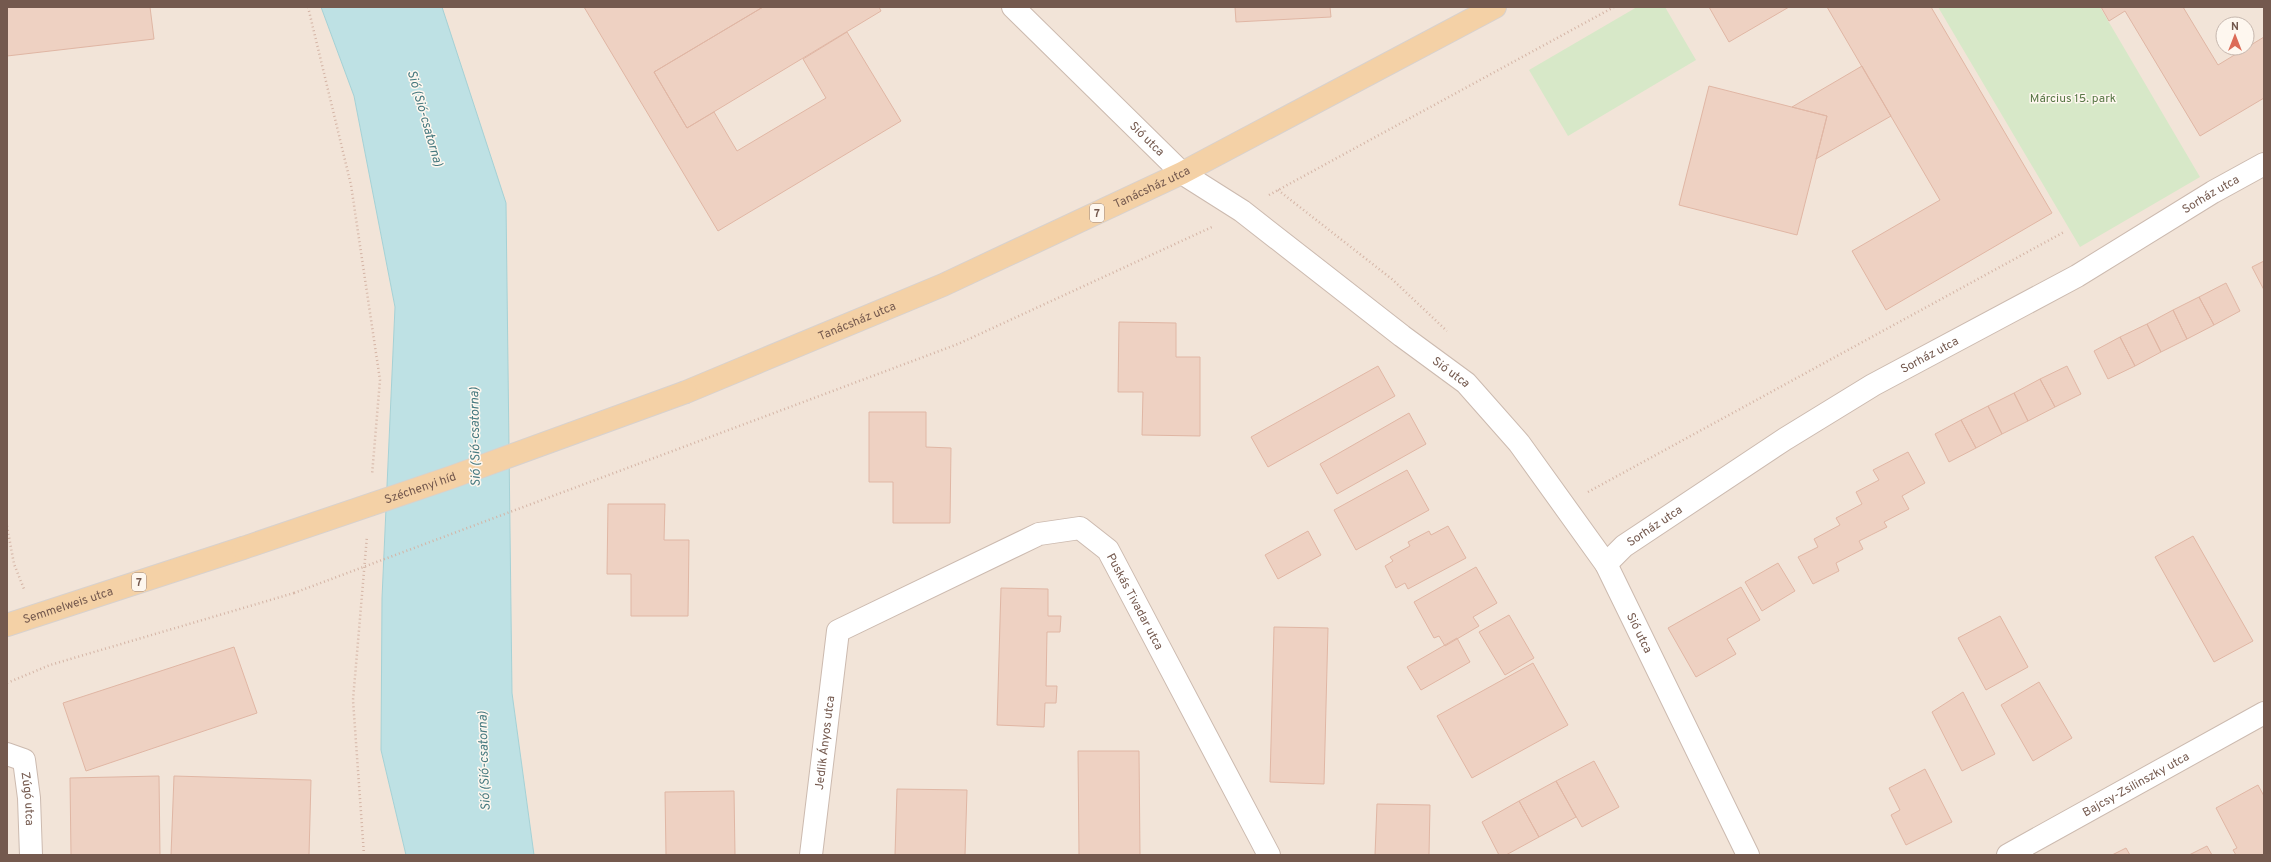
<svg xmlns="http://www.w3.org/2000/svg" width="2271" height="862" font-family="Overpass,sans-serif">
	<style>
		.residential { fill: #f2e4d8; fill-rule: evenodd }
		.green { fill: #d7e8c8 }
		.water { fill: #bee1e4; stroke: #a5d1d5 }
		.building { fill: #eed1c2; stroke: #e0b6a4 }
		.lines { fill: none; stroke-linecap: round; stroke-linejoin: round }
		.minor-casing { stroke: #ccbaaf; stroke-width: 24 }
		.major-casing { stroke: #d8d1cd; stroke-width: 24 }
		.path { stroke: #d4b4a5; stroke-width: 2.5; stroke-dasharray: 1 3; stroke-linecap: butt }
		.minor { stroke: #fff; stroke-width: 22 }
		.major { stroke: #f4d1a6; stroke-width: 22 }
		.major-bridge-casing { stroke: #d8d1cd; stroke-width: 24; stroke-linecap: butt }
		.path-bridge { stroke: #d4b4a5; stroke-width: 2.5; stroke-dasharray: 1 3; stroke-linecap: butt }
		.major-bridge { stroke: #f4d1a6; stroke-width: 22 }
		.labels { text-anchor: middle; stroke-width: 3; stroke-linejoin: round; paint-order: stroke }
		.shield { fill: #fef7ef; stroke: #9d887e; stroke-width: 1 }
		.shield-label { font-size: 11px; font-weight: bold; fill: #74594e }
		.park-label { font-size: 12px; fill: #597847; stroke: #fef7ef }
		.street-label { font-size: 12px; fill: #74594e; stroke: #fef7ef }
		.water-label { font-size: 13px; font-style: italic; fill: #46797f; stroke: #fef7ef }
	</style>
	<rect width="100%" height="100%" fill="#fbf3e9"/>
	<path class="residential" d="M7 7H321L354 96 395 307 382 598 381 750 406 855H7Z
		M442 7H2264V855H534L512 693ZM2223 24H2247V48H2223Z"/>
	<path class="green" d="M1637 7H1665L1696 60 1568 136 1529 70Z
		M1938 7H2100L2200 177 2080 247Z"/>
	<path class="water" d="M321 7H442L506 203 512 693 534 855H406L381 750 382 598 395 307 354 96Z"/>
	<path class="building" d="M7 7H150L154 39 7 56Z
		M584 7H763L654 72 687 128 714 112 737 151 826 98 803 59 847 32 901 121 718 231Z
		M763 7H879L881 11 687 128 654 72Z
		M1235 7H1330L1331 17 1236 22Z
		M1709 7H1789L1729 42Z
		M1827 7H1931L2052 213 1886 310 1852 251 1940 200Z
		M2101 7H2183L2218 65 2264 37V98L2200 136 2125 11 2109 21Z
		M1862 66 1891 116 1816 159 1827 116 1792 107Z
		M1709 86 1827 116 1797 235 1679 205Z
		M2264 261V290L2252 267Z
		M2226 283 2240 311 2214 325 2199 297Z
		M2199 297 2214 325 2187 339 2173 310Z
		M2173 310 2187 339 2161 352 2147 324Z
		M1119 322 1176 323V357H1200V436L1142 435 1143 392H1118Z
		M2147 324 2161 352 2135 366 2120 337Z
		M2120 337 2135 366 2108 379 2094 351Z
		M1378 366 1395 396 1268 467 1251 437Z
		M2067 366 2081 394 2055 407 2040 379Z
		M2040 379 2055 407 2028 421 2014 393Z
		M2014 393 2028 421 2002 434 1988 406Z
		M1988 406 2002 434 1976 448 1961 420Z
		M869 412H926V447L951 448 950 523H893V482H869Z
		M1409 413 1426 444 1337 494 1320 464Z
		M1961 420 1976 448 1949 462 1935 434Z
		M1908 452 1925 483 1902 496 1909 509 1884 522 1887 527 1859 541 1863 549 1836 563 1839 571 1813 584 1798 557 1818 547 1814 539 1840 525 1836 518 1862 504 1856 492 1879 480 1873 470Z
		M1407 470 1429 510 1356 550 1334 510Z
		M608 504H665L664 540H689L688 616H631V574H607Z
		M1448 526 1466 558 1408 589 1405 583 1396 588 1385 566 1393 561 1390 557 1410 546 1408 542 1429 531 1431 535Z
		M1308 531 1321 555 1278 579 1265 555Z
		M2193 536 2253 641 2214 662 2155 557Z
		M1778 563 1795 591 1762 611 1745 582Z
		M1476 567 1497 603 1473 617 1479 626 1445 646 1439 636 1434 638 1414 602Z
		M1741 587 1760 620 1727 639 1736 654 1696 677 1668 628Z
		M1001 588 1048 589V616H1061L1060 632H1047L1046 686H1057L1056 703H1045L1044 727 997 725Z
		M1509 615 1534 658 1505 675 1479 632Z
		M2000 616 2028 667 1986 690 1958 638Z
		M1274 627 1328 628 1324 784 1270 782Z
		M1457 638 1470 662 1421 690 1407 667Z
		M234 647 257 713 86 771 63 703Z
		M1533 663 1568 725 1472 778 1437 716Z
		M2039 682 2072 738 2033 761 2001 705Z
		M1963 692 1995 754 1962 771 1932 712Z
		M1078 751H1139L1140 855H1079Z
		M1594 761 1619 807 1582 827 1556 781Z
		M1925 769 1952 822 1906 845 1891 815 1900 810 1889 788Z
		M159 776 160 855H71L70 778Z
		M174 776 311 780 309 855H171Z
		M1556 781 1576 817 1539 837 1519 801Z
		M2258 785 2264 796V855H2236L2233 850 2237 848 2216 808Z
		M897 789 967 790 965 855H895Z
		M734 791 735 855H666L665 792Z
		M1519 801 1539 837 1506 855H1499L1482 822Z
		M1377 804 1430 805 1429 855H1375Z
		M2207 846 2212 855H2189Z
		M2126 848 2130 855H2112Z"/>
	<g class="lines">
		<g class="minor-casing">
			<g id="minor">
				<path id="s1" d="M1013 7 1182 173 1242 211 1402 336 1466 383 1519 443 1606 564 1748 855"/>
				<path id="s2" d="M1606 564 1624 546 1785 439 1873 385 2077 276 2213 192 2264 164"/>
				<path id="s3" d="M7 754 24 760 29 798 31 855"/>
				<path id="s4" d="M811 855 838 631 1039 534 1080 528 1108 550 1269 855"/>
				<path id="s5" d="M2008 855 2264 713"/>
			</g>
		</g>
		<g class="major-casing">
			<g id="major">
				<path id="s6" d="M686 392 943 285 1182 173 1495 7"/>
				<path id="s7" d="M7 625 243 548"/>
			</g>
		</g>
		<path class="path" d="M308 7 351 185 380 380 372 475
			M1278 190 1393 280 1447 331
			M1269 195 1614 7
			M638 464 958 344 1212 227
			M1588 492 2064 232
			M7 526 14 564 24 589
			M7 683 50 665 294 593
			M364 855 353 700 367 536"/>
		<use href="#minor" class="minor"/>
		<use href="#major" class="major"/>
		<g class="major-bridge-casing">
			<g id="major-bridge">
				<path id="s8" d="M243 548 452 477 686 392"/>
			</g>
		</g>
		<path class="path-bridge" d="M294 593 638 464"/>
		<use href="#major-bridge" class="major-bridge"/>
	</g>
	<g class="labels">
		<g class="shield">
			<rect x="1090" y="204" width="14" height="18" rx="3"/>
			<rect x="132" y="573" width="14" height="18" rx="3"/>
		</g>
		<g class="shield-label">
			<text x="1097" y="217">7</text>
			<text x="139" y="586">7</text>
		</g>
		<g class="park-label">
			<text x="2073" y="102">Március 15. park</text>
		</g>
		<g class="street-label">
			<text dy="4" stroke="none"><textPath href="#s1" startOffset="188">Sió utca</textPath></text>
			<text dy="4" stroke="none"><textPath href="#s6" startOffset="509">Tanácsház utca</textPath></text>
			<text dy="4" stroke="none"><textPath href="#s2" startOffset="710">Sorház utca</textPath></text>
			<text dy="4" stroke="none"><textPath href="#s6" startOffset="185">Tanácsház utca</textPath></text>
			<text dy="4" stroke="none"><textPath href="#s2" startOffset="386">Sorház utca</textPath></text>
			<text dy="4" stroke="none"><textPath href="#s1" startOffset="572">Sió utca</textPath></text>
			<text dy="4" stroke="none"><textPath href="#s8" startOffset="187">Széchenyi híd</textPath></text>
			<text dy="4" stroke="none"><textPath href="#s2" startOffset="62">Sorház utca</textPath></text>
			<text dy="4" stroke="none"><textPath href="#s4" startOffset="584">Puskás Tivadar utca</textPath></text>
			<text dy="4" stroke="none"><textPath href="#s7" startOffset="64">Semmelweis utca</textPath></text>
			<text dy="4" stroke="none"><textPath href="#s1" startOffset="896">Sió utca</textPath></text>
			<text dy="4" stroke="none"><textPath href="#s4" startOffset="113">Jedlik Ányos utca</textPath></text>
			<text dy="4" stroke="none"><textPath href="#s5" startOffset="146">Bajcsy-Zsilinszky utca</textPath></text>
			<text dy="4" stroke="none"><textPath href="#s3" startOffset="57">Zúgó utca</textPath></text>
		</g>
		<g class="water-label">
			<text transform="translate(426 118) rotate(74)" y="5">Sió (Sió-csatorna)</text>
			<text transform="translate(474 437) rotate(-91)" y="5">Sió (Sió-csatorna)</text>
			<text transform="translate(483 761) rotate(-92)" y="5">Sió (Sió-csatorna)</text>
		</g>
	</g>
	<rect width="2271" height="862" fill="none" stroke="#74594e" stroke-width="16"/>
	<g transform="translate(2235 36)"><circle r="19" fill="#fef7ef" stroke="#c7b8af"/>
	<path d="M0-3L7 15L0 10L-7 15Z" fill="#dc6b57"/>
	<text y="-6" font-size="11" font-weight="bold" text-anchor="middle" fill="#74594e">N</text>
	</g>
</svg>
